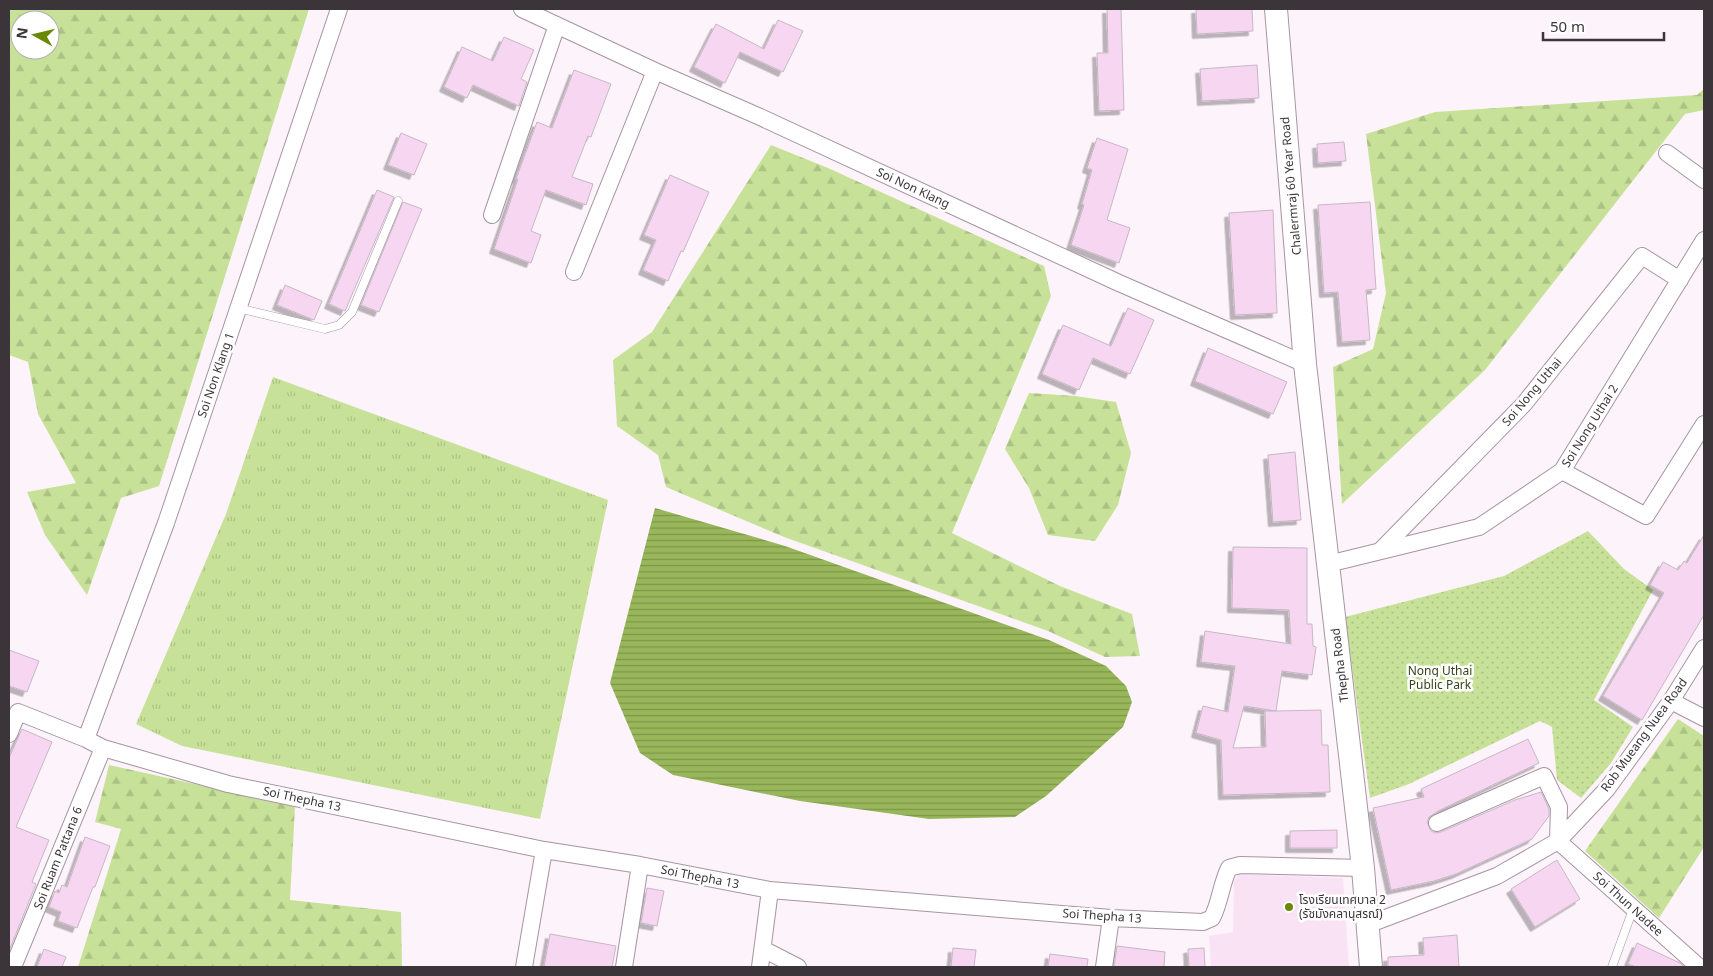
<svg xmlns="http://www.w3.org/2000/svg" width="1713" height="976" font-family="'Noto Sans','Noto Sans Thai',sans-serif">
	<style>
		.built { fill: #fae2f5 }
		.grass { fill: url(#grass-tufts) }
		.forest { fill: url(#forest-firs); fill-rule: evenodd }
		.park { fill: url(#park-dots) }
		.water { fill: url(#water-rules) }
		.building { fill: #f7d6f1; stroke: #c7b7c4; fill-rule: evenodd; filter: url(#shadow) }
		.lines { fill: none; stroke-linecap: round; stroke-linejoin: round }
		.lane-casing { stroke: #a595a2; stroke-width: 9 }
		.street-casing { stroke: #a595a2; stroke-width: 18 }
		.secondary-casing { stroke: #a595a2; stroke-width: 24 }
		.lane { stroke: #fff; stroke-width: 8 }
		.street { stroke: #fff; stroke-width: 16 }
		.secondary { stroke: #fff; stroke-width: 22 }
		.poi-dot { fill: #688806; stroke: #fff; stroke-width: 2 }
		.labels { text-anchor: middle; stroke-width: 5; stroke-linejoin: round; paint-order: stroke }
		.street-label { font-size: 12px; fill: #3b353a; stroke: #fff }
		.park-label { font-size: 12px; fill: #35421b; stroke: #fff }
		.poi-label { font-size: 12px; fill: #3b353a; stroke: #fff; text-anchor: start }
	</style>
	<defs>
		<pattern id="grass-tufts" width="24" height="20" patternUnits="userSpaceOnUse" patternTransform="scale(1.25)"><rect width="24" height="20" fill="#c7e298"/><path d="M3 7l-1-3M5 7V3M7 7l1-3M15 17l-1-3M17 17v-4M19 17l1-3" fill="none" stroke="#acc284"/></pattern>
		<pattern id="forest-firs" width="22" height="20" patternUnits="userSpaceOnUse" patternTransform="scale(1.25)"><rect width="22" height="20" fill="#c7e298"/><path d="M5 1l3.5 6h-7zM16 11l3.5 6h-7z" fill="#acc284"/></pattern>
		<pattern id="park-dots" width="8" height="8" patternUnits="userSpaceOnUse" patternTransform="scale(1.25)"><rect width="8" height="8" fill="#c7e298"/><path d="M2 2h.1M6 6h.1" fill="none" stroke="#acc284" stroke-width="1.8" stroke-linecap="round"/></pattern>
		<pattern id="water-rules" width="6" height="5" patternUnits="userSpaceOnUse" patternTransform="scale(1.25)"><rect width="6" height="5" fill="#98b75a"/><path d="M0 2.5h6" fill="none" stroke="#7d964b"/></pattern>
		<filter id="shadow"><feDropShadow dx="-4.5" dy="4.5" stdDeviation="0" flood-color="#0004"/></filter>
	</defs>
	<rect width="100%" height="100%" fill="#fdf3fb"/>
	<path class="built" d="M1239 874 1343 878 1349 967H1211L1209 936 1233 932 1234 881Z"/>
	<path class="grass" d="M273 377 608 500 540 819 182 746 136 724 226 514Z"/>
	<path class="forest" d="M9 9H309L159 486 121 498 87 595 45 535 27 492 76 483 38 414 28 362 9 355ZM20 20H50V50H20Z
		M1704 89V110L1685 114 1485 370 1342 504 1333 367 1373 349 1386 293 1366 134 1435 112 1697 95Z
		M771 145 828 168 1044 266 1051 296 952 533 1060 586 1132 614 1140 656 1105 657 1048 631 784 537 666 487 658 455 617 426 613 360 652 332Z
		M1029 393 1075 396 1116 402 1131 453 1118 505 1095 541 1048 535 1029 488 1005 449Z
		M1678 719 1704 736V847L1659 918 1585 851Z
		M109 765 295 806 290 900 401 912 402 967H78L121 829 95 822Z"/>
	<path class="park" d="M1588 531 1624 569 1653 590 1594 700 1633 727 1611 763 1581 798 1557 780 1552 727 1540 721 1409 784 1370 798 1345 617 1504 576Z"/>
	<path class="water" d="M655 508 785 546 1049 640 1106 666 1126 686 1132 702 1123 727 1046 796 1015 817 929 819 800 801 673 775 640 753 610 683Z"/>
	<path class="building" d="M1107 9H1121L1124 110 1099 111 1097 53H1108Z
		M1196 9H1252L1253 31 1197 34Z
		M778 20 803 31 783 72 740 52 725 83 694 67 716 24 764 49Z
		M504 37 534 50 521 79 527 82 519 106 473 85 467 98 444 87 462 47 493 61Z
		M1257 65 1259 98 1202 101 1200 69Z
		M574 70 611 84 591 137 588 136 572 177 593 184 586 205 546 190 531 231 541 235 531 263 494 249 518 179H516L537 122 552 128Z
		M401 133 427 144 414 175 388 165Z
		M1097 138 1128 149 1107 220 1130 228 1119 263 1071 245 1084 205 1082 204 1092 170 1087 168Z
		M1344 142 1346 161 1318 163 1317 144Z
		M670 175 709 192 683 252 681 251 668 281 643 270 656 240 644 235Z
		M377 190 394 197 345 311 329 304Z
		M403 202 422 209 379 312 361 305Z
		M1370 202 1376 289 1366 290 1370 340 1342 342 1338 292 1324 293 1318 205Z
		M1273 210 1277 313 1235 315 1229 213Z
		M285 285 322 301 314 320 277 305Z
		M1128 308 1154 320 1130 374 1093 358 1079 390 1042 374 1063 325 1111 346Z
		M1208 348 1287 382 1273 414 1195 381Z
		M1295 452 1301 520 1273 522 1268 455Z
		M1704 535V615L1642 720 1603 696 1664 593 1650 585 1663 562 1678 570 1684 561 1687 563Z
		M1233 547 1307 548V624H1312L1313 646 1316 647 1312 675 1282 671 1276 711 1321 710 1322 745H1328L1330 792 1223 795 1221 740 1196 733 1203 706 1228 712 1235 666 1201 662 1205 631 1291 644 1289 610 1232 608ZM1244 706 1276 711H1265L1266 747 1233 748Z
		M9 650 39 661 27 692 9 686Z
		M22 729 52 742 16 827 49 840 32 882 36 884 9 951V758Z
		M1528 739 1539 763 1440 810 1429 817 1427 822 1431 831 1435 833 1441 832 1515 800 1541 792 1549 809V816L1532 839 1456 874 1434 881 1391 890 1373 808 1424 797 1421 789Z
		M1337 830V848H1290V831Z
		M85 837 110 846 95 887H93L77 928 58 921 61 912 49 907 55 891 59 893 62 885 67 887Z
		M1557 860 1580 899 1535 927 1511 889Z
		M647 888 664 891 657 926 641 923Z
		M550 934 616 946 612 967H544Z
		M1457 935 1459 967H1388V957L1424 955 1423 938Z
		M1637 943 1680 963 1684 967H1636L1628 964Z
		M1117 946 1165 952 1164 967H1114Z
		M953 948 976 950 974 967H951Z
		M1204 948 1205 967H1189L1188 949Z
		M44 949 66 957 62 967H37Z
		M1050 954 1088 959 1087 967H1048Z"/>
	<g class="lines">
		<g class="lane-casing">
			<path id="lane" d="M238 308 325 329 339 325 352 312 398 201
				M1612 967 1633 909"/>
		</g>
		<g class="street-casing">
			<path id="street" d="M522 9 655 71 758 116 1119 283 1305 364
				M1667 153 1704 180
				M492 215 557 25
				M574 272 655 71
				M1562 471 1646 516 1704 424
				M1380 551 1524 404 1642 256 1680 280
				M1328 564 1479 527 1562 471 1704 240
				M1671 701 1704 718
				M9 734 18 712 86 739 103 748 228 784 544 850 640 865 770 890 1111 918 1203 922 1212 918C1220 903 1221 884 1229 868L1240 865 1363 868
				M86 739 166 523 339 9
				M1437 823 1544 776 1559 807 1558 841 1699 967
				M1367 925 1497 876 1558 841 1607 789 1671 701 1704 648
				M763 949 798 967
				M13 967 103 748
				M524 967 544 850
				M624 967 640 865
				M760 967 770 890
				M1104 967 1111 918"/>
		</g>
		<g class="secondary-casing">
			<path id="secondary" d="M1276 9 1305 364 1363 868 1371 967"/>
		</g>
		<use href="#lane" class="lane"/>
		<use href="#street" class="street"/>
		<use href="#secondary" class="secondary"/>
	</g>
	<circle class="poi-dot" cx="1289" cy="907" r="5"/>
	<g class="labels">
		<g class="street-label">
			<text transform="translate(1291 186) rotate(-95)" y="4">Chalermraj 60 Year Road</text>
			<text transform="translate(913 188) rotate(25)" y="4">Soi Non Klang</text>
			<text transform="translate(216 375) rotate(-71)" y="4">Soi Non Klang 1</text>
			<text transform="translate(1532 392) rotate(-50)" y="4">Soi Nong Uthai</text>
			<text transform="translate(1590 426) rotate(-58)" y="4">Soi Nong Uthai 2</text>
			<text transform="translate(1340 665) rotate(-97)" y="4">Thepha Road</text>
			<text transform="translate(1644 735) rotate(-54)" y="4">Rob Mueang Nuea Road</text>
			<text transform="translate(302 799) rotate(12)" y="4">Soi Thepha 13</text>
			<text transform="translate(58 858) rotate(-68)" y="4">Soi Ruam Pattana 6</text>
			<text transform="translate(700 877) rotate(11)" y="4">Soi Thepha 13</text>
			<text transform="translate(1628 904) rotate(42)" y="4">Soi Thun Nadee</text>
			<text transform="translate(1102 916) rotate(4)" y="4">Soi Thepha 13</text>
		</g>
		<g class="park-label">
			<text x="1440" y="675">Nong Uthai<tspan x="1440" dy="14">Public Park</tspan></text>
		</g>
		<g class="poi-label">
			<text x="1299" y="904">โรงเรียนเทศบาล 2<tspan x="1299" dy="14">(รัชมังคลานุสรณ์)</tspan></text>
		</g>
	</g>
	<rect width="1713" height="976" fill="none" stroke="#3b353a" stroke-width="20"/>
	<g transform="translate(35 35) rotate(278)"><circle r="24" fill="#ffffff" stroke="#b1aeb0"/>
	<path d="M0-4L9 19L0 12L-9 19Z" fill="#688806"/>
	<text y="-8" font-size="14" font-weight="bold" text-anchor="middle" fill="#3b353a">N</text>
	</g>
	<path d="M1543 32v8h121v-8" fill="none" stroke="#3b353a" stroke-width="2.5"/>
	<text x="1550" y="32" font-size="15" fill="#3b353a" stroke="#ffffff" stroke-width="4" paint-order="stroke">50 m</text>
</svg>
